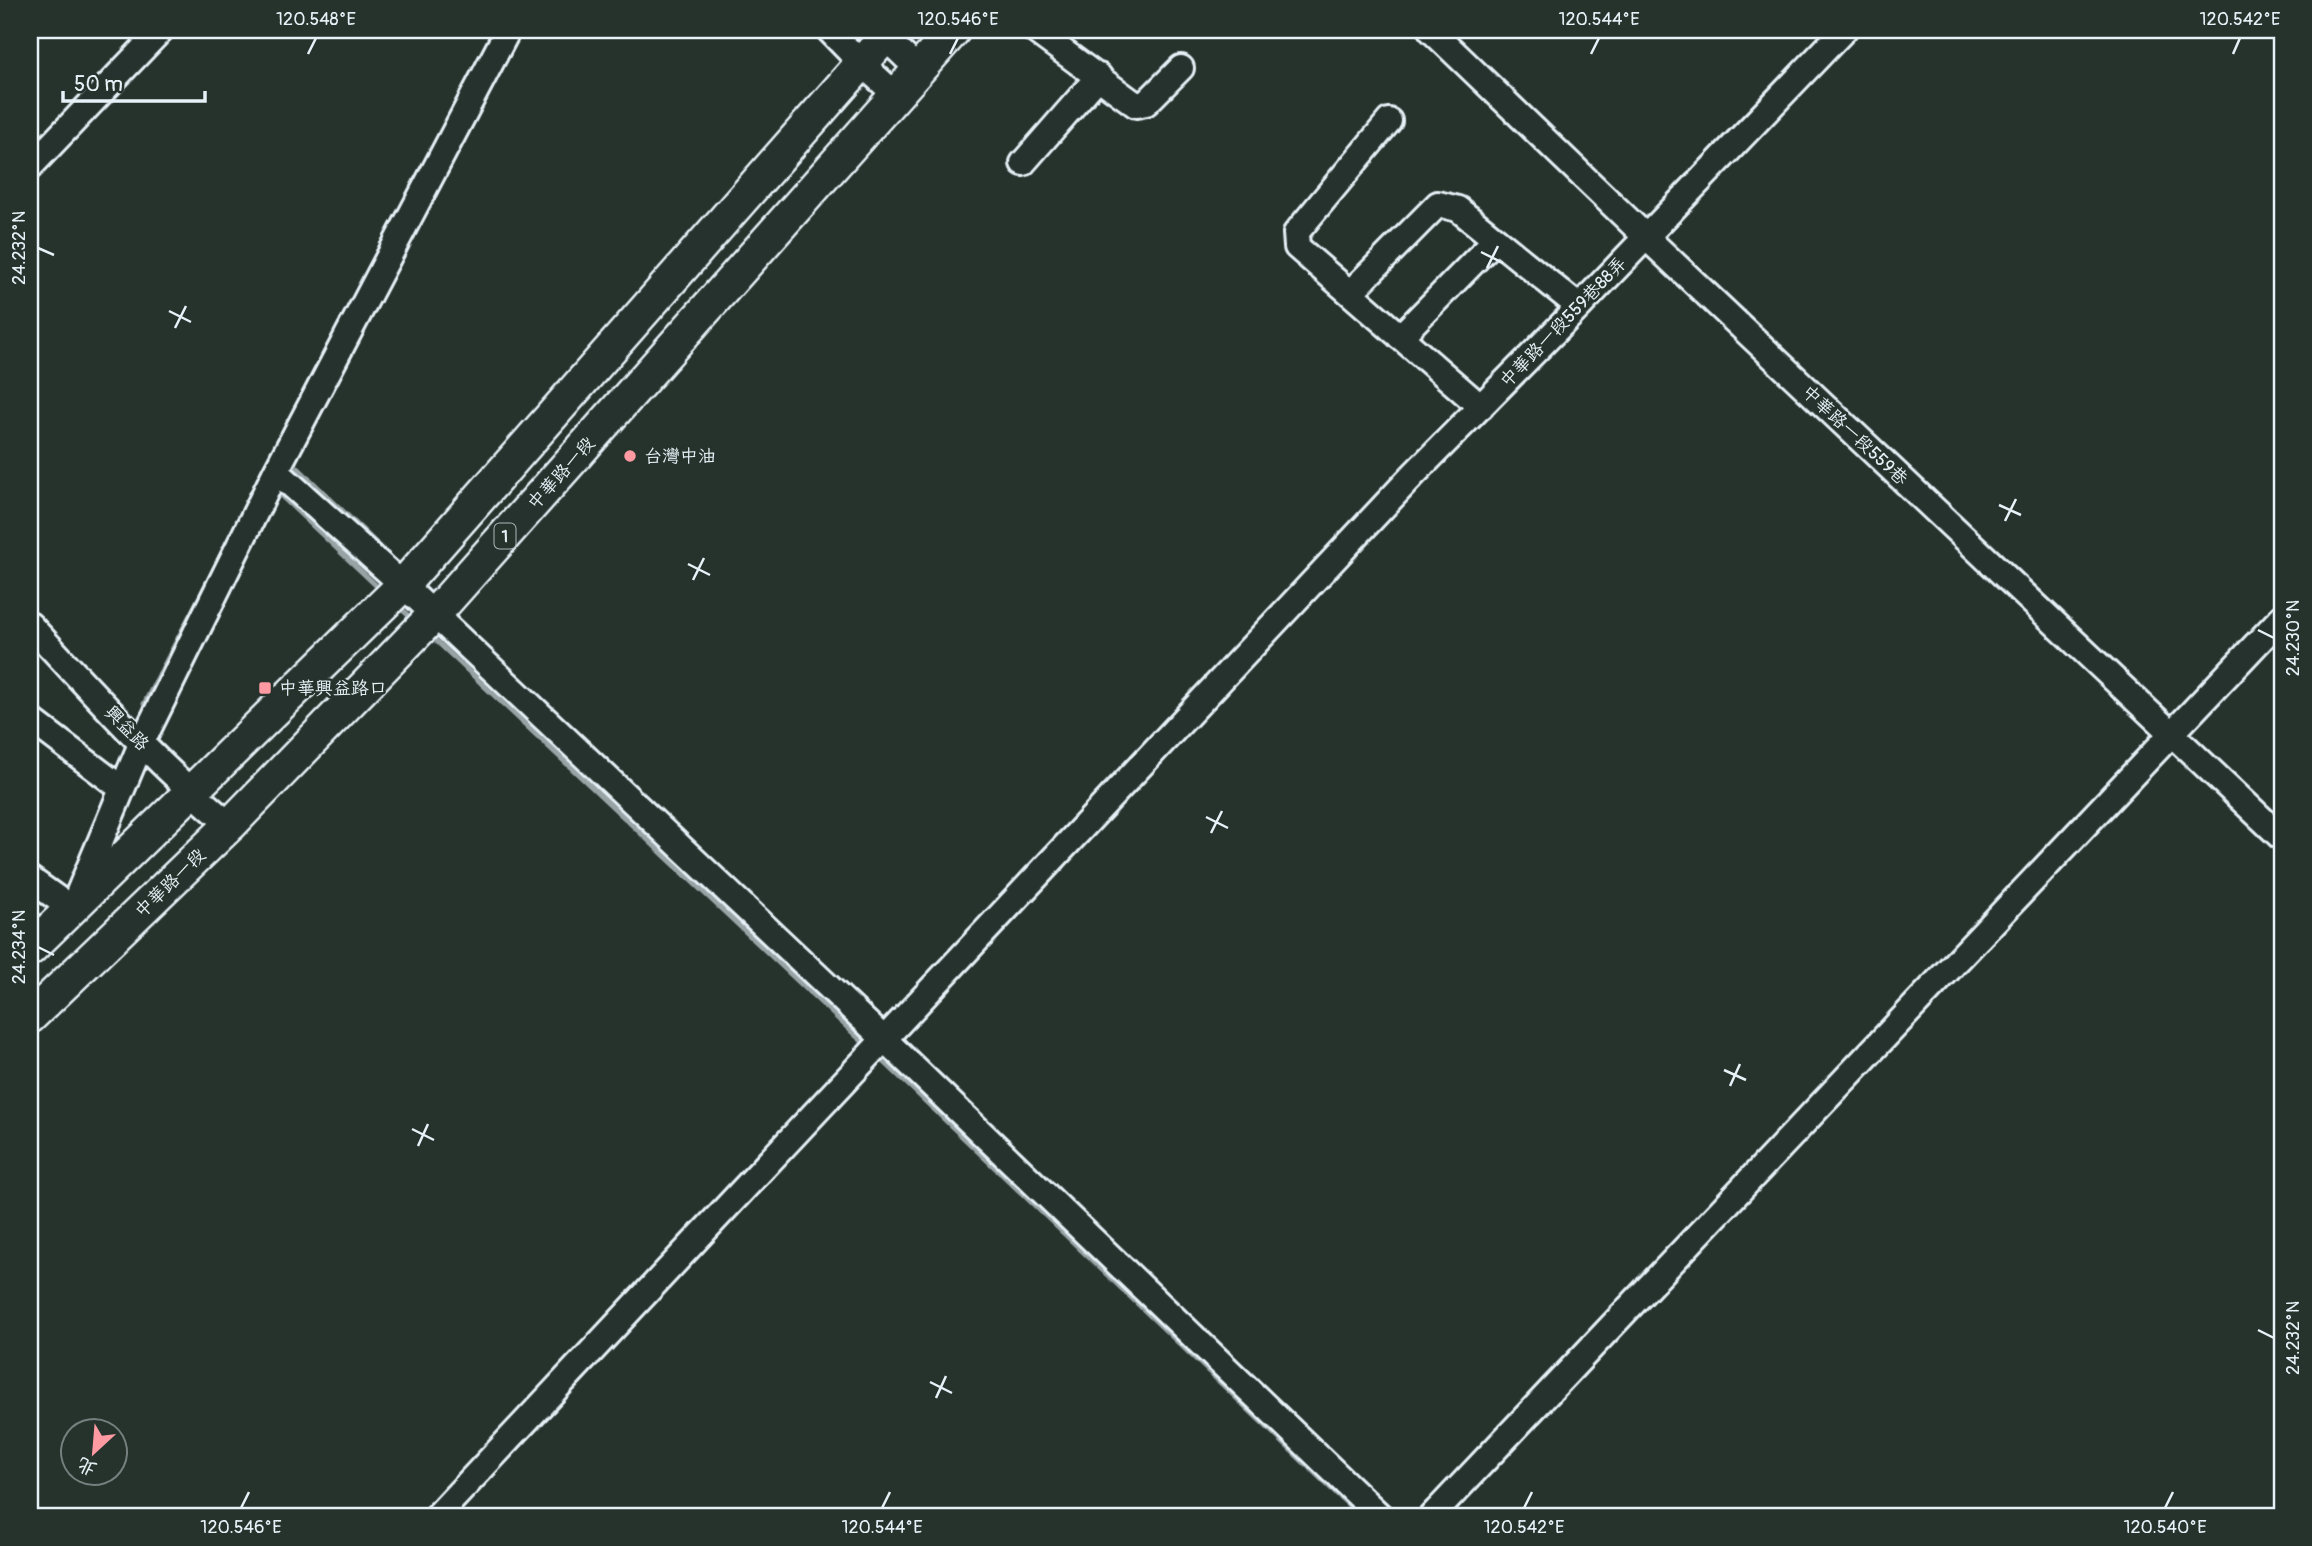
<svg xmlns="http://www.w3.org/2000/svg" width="2312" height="1546" font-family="Pangolin,'LXGW WenKai TC',sans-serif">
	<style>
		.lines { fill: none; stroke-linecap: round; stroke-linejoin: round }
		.stream { stroke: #98a3a5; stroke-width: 5 }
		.minor-casing { stroke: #e8f1f8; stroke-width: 30 }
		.major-casing { stroke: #e8f1f8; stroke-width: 37 }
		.minor { stroke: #26332d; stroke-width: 24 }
		.major { stroke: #26332d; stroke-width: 32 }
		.ticks { fill: none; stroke: #e8f1f8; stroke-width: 2.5 }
		.poi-dot { fill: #ff9aa2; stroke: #26332d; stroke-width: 2.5 }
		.labels { text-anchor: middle; stroke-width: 5; stroke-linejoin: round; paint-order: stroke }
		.shield { fill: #26332d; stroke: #aeb8bb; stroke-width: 2 }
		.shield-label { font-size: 16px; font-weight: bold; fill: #e8f1f8 }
		.street-label { font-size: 18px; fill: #e8f1f8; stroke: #26332d }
		.poi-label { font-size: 18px; fill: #e8f1f8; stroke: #26332d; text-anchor: start }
		.neatline { fill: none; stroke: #e8f1f8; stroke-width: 2.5 }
		.ticks-label { font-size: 18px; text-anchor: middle; fill: #e8f1f8 }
	</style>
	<rect width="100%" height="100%" fill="#26332d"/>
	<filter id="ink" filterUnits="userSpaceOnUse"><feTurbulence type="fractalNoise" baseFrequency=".0143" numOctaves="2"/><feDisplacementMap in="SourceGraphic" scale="14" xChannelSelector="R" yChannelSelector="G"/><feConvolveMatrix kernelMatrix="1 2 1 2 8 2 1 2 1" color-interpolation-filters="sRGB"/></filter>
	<g filter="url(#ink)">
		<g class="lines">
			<path class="stream" d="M294 464 402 568
				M278 493 383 592
				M398 606 414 620
				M2271 611 2282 600
				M429 634 868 1047
				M144 704 217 563
				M878 1056 1360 1516
				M1357 1477 1399 1516
				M1415 1516 1427 1503"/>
			<g class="minor-casing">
				<path id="minor" d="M829 30 862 64 896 95
					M877 30 918 69
					M1034 30 1136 105 1146 103 1181 68
					M1431 30 1645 236 2282 838
					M1389 121 1296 233 1297 247 1481 407
					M1023 163 1099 76
					M30 167 161 30
					M1350 293 1438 204 1458 209 1579 307
					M1400 337 1495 240
					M276 471 403 585 885 1040 1380 1516
					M30 625C94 694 157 765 230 825
					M30 719 121 788
					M30 879 72 909 141 744 276 471 508 30
					M437 1516 1414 474 1579 307 1844 30
					M1432 1516 2282 617"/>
			</g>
			<g class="major-casing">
				<path id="major" d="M30 949 403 585 891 30
					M30 1017 230 825 434 615 954 30"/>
			</g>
			<use href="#minor" class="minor"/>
			<use href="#major" class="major"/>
		</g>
	</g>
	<path class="ticks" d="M308 54 316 38M950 54 958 38M1591 54 1599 38M2233 54 2240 38M38 248 54 255M1481 252 1503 263M1487 268 1498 246M169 311 191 322M175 328 186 306M1999 505 2021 515M2005 521 2016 499M688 564 710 575M693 580 704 558M2258 630 2274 638M1206 817 1228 828M1211 833 1222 811M38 947 54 955M1724 1070 1746 1080M1730 1086 1740 1064M412 1129 434 1140M418 1146 428 1124M2258 1330 2274 1338M930 1382 952 1393M936 1398 946 1376M241 1508 249 1492M882 1508 890 1492M1524 1508 1532 1492M2165 1508 2173 1492"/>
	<g class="poi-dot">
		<circle cx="630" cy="456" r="7"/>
		<rect x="258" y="681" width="14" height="14" rx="3.5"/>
	</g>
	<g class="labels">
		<rect class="shield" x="494.5" y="523.5" width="21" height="25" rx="5"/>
		<g class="shield-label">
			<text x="505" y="542">1</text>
		</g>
		<g class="street-label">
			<text transform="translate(1563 322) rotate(-46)" y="6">中華路一段559巷88弄</text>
			<text transform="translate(1855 435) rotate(43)" y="6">中華路一段559巷</text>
			<text transform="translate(561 473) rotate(-48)" y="6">中華路一段</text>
			<text transform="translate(127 728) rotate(46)" y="6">興益路</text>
			<text transform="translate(170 883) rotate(-44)" y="6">中華路一段</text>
		</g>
		<g class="poi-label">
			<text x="644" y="462">台灣中油</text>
			<text x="279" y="694">中華興益路口</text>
		</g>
	</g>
	<rect width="2312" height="1546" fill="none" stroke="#26332d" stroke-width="77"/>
	<g transform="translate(94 1452) rotate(206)"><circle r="33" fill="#26332d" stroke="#747f7e" stroke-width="2"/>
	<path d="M0-5L12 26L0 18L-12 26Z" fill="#ff9aa2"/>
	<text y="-10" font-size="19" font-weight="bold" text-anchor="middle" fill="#e8f1f8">北</text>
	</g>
	<path d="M63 91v10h142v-10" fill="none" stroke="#e8f1f8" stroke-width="3.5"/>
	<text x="74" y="91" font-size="21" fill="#e8f1f8" stroke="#26332d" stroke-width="5" paint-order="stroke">50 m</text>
	<rect x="38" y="38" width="2236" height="1470" class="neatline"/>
	<g class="ticks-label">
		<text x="316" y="25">120.548°E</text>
		<text x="958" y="25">120.546°E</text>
		<text x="1599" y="25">120.544°E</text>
		<text x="2240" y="25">120.542°E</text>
		<text transform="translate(19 248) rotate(-90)" y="6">24.232°N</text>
		<text transform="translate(2293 638) rotate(-90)" y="6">24.230°N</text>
		<text transform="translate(19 947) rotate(-90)" y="6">24.234°N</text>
		<text transform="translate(2293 1338) rotate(-90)" y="6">24.232°N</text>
		<text x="241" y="1533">120.546°E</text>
		<text x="882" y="1533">120.544°E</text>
		<text x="1524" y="1533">120.542°E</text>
		<text x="2165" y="1533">120.540°E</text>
	</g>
</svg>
